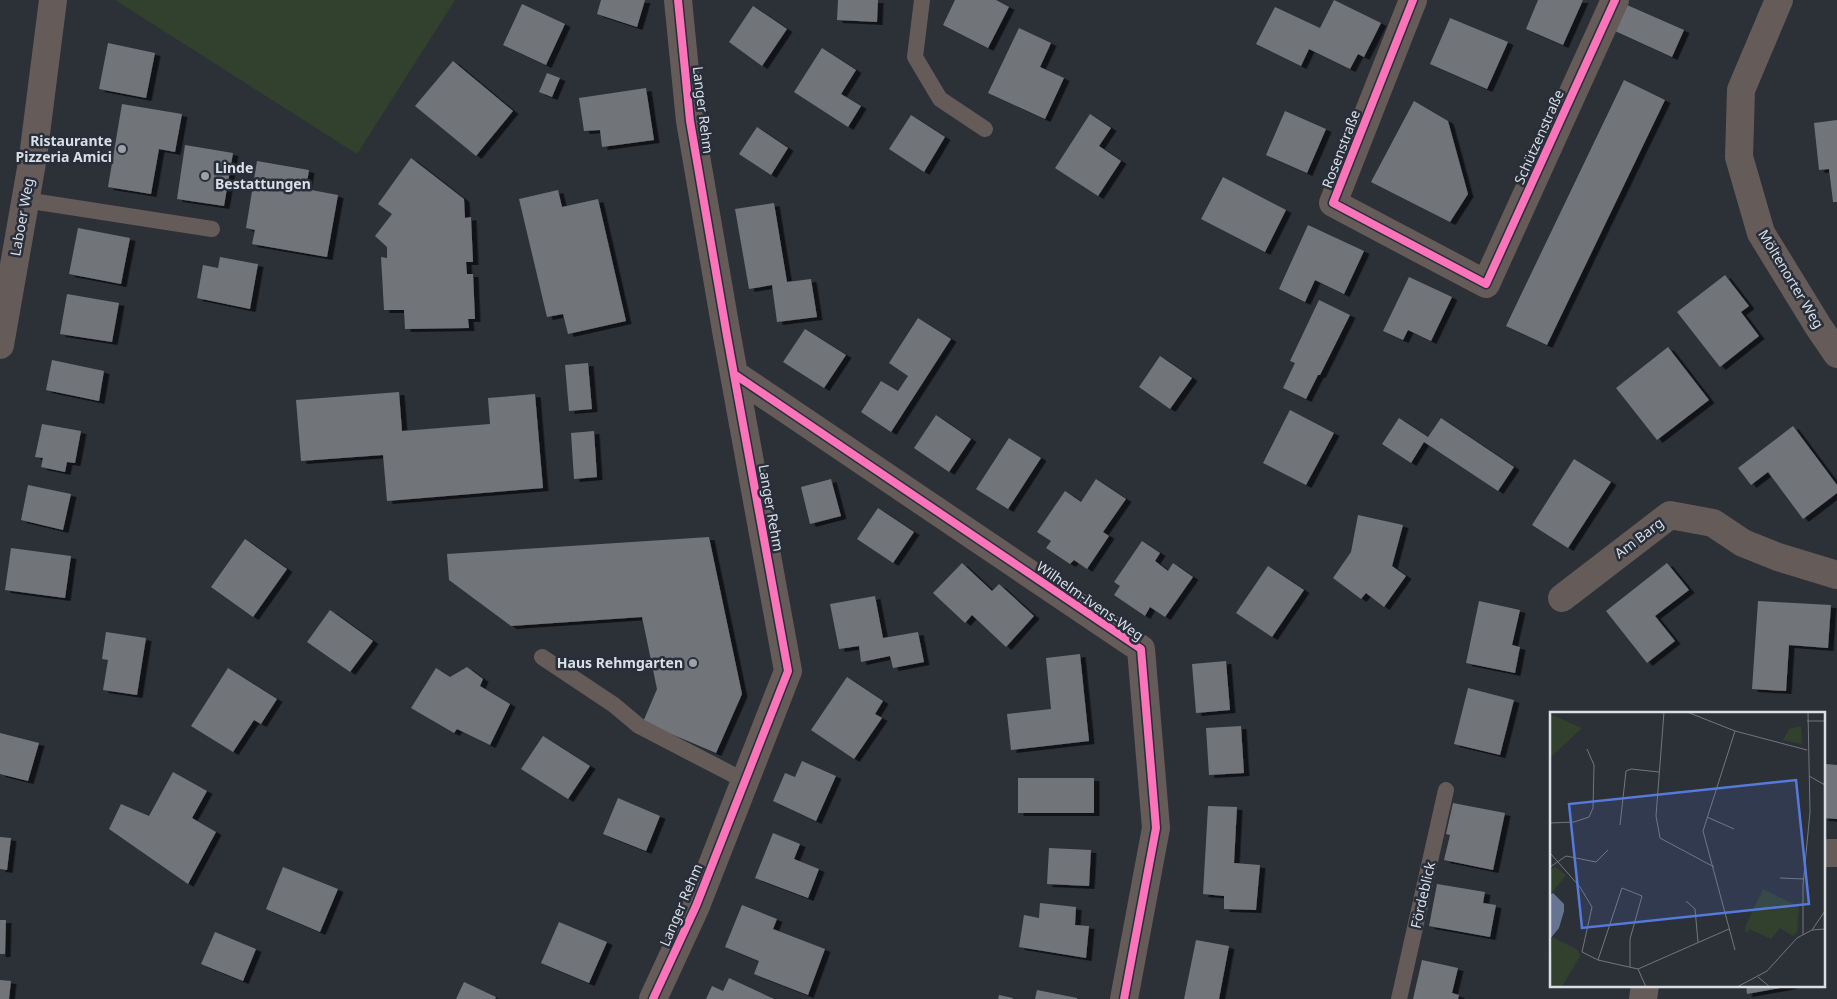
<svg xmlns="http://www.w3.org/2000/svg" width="1837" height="999" font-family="'Noto Sans',sans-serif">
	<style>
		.green { fill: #32412e }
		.building { fill: #71747a; filter: url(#shadow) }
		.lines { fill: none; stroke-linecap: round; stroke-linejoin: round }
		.service { stroke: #655b59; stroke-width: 16 }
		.minor { stroke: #655b59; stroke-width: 28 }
		.cycleway-casing { stroke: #282f3b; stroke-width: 11 }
		.cycleway { stroke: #fb73b8; stroke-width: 8 }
		.poi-dot { fill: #9da2a9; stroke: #282f3b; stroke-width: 2 }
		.labels { text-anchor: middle; stroke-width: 5; stroke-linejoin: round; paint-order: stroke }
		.street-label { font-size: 14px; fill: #dadfe6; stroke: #282f3b }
		.poi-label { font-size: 14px; font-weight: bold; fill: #dadfe6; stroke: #282f3b; text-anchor: end }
		.inset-road { fill: none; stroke: #72767d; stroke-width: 1 }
		.view { fill: #567adc; fill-opacity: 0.15; stroke: #567adc; stroke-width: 2.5 }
		.inset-edge { fill: none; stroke: #dadfe6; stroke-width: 2.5 }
	</style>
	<defs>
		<filter id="shadow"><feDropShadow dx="5.5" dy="3" stdDeviation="0" flood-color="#0009"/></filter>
	</defs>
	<rect width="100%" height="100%" fill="#2c3037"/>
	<path class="green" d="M115 0H455L357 154Z"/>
	<path class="building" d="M601 0H645L637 27 597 14Z
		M838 0H878L877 22 837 20Z
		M955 0H996L1009 7 988 48 943 25Z
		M1334 0 1381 23 1364 57 1358 54 1350 69 1309 49 1301 66 1256 44 1275 7 1320 28Z
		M1538 0H1583L1563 45 1526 29Z
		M522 4 565 24 546 65 503 45Z
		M1627 5 1684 30 1672 57 1615 31Z
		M753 6 787 29 762 66 729 42Z
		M1450 18 1508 42 1487 89 1430 64Z
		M1019 28 1051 43 1040 67 1064 78 1045 119 988 93Z
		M108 43 155 53 146 98 99 89Z
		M822 48 856 70 841 94 861 106 848 127 794 92Z
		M453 61 513 111 476 156 415 106Z
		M547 73 560 78 552 97 539 92Z
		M1624 80 1665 100 1547 345 1506 326Z
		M646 88 654 140 602 147 600 130 584 131 579 98Z
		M1414 101 1448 121 1468 194 1450 222 1371 182Z
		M122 104 182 114 175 152 159 149 151 194 108 187Z
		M1285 111 1326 129 1307 173 1266 155Z
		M1090 114 1111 128 1099 146 1121 161 1098 196 1055 168Z
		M911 115 945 137 924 172 889 149Z
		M1837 120V202H1833L1829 169 1819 170 1814 123Z
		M757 127 788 148 771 175 739 154Z
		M185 145 233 153 224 206 177 199Z
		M411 158 464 199 465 218 471 217 473 262H466L467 274H473L475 319H468L469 328 405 329 404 310H384L381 257 387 258V247L375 236 392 214 378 204Z
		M257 161 309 170 306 189 338 195 327 257 252 244 255 230 246 228Z
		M1223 177 1286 210 1265 252 1201 219Z
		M558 190 562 207 598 199 626 321 568 334 563 314 547 317 519 199Z
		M774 203 787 282 811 279 817 317 777 322 772 285 749 289 735 209Z
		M1308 225 1364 251 1344 294 1315 280 1305 302 1279 289Z
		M78 228 130 238 121 284 69 274Z
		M220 257 258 264 250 309 197 298 203 265 218 268Z
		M1725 275 1749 306 1741 312 1759 336 1720 367 1677 312Z
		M1409 277 1452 297 1431 341 1408 330 1403 340 1383 331Z
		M67 294 119 303 112 342 60 334Z
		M1319 300 1350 315 1320 375H1318L1306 399 1283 388 1295 363 1290 361Z
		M918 318 951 339 891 432 861 412 881 381 898 391 908 376 889 363Z
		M805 329 846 355 824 388 783 362Z
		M1668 347 1709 400 1657 440 1616 388Z
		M1160 356 1192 378 1170 409 1139 387Z
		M52 360 104 371 99 401 46 390Z
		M588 363 592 409 569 411 565 365Z
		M399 392 402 431 490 424 488 398 535 394 543 488 387 501 383 455 301 461 296 400Z
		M1290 410 1334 433 1306 485 1263 463Z
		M936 415 971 439 949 472 914 448Z
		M1399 418 1428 437 1441 418 1514 467 1498 491 1424 442 1411 463 1382 444Z
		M42 424 81 431 75 463 67 462 65 472 41 467 43 458 35 457Z
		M1793 426 1837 485V493L1803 519 1768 472 1751 485 1738 468Z
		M594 431 597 477 574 479 571 433Z
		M1009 438 1041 458 1008 509 976 489Z
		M1574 459 1611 482 1568 548 1532 525Z
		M831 479 841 516 810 524 801 487Z
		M1096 479 1126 499 1103 532 1109 536 1087 569 1074 560 1070 564 1046 548 1051 541 1037 532 1065 491 1081 502Z
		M28 485 71 494 63 530 21 520Z
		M878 508 914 532 893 563 857 539Z
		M1358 515 1403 525 1392 566 1406 576 1384 607 1366 593 1361 599 1333 578 1351 552Z
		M709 537 742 694 716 753 643 722 657 689 642 617 511 626 449 580 447 554Z
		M245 539 287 569 253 617 211 587Z
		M1142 541 1160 553 1155 561 1168 571 1173 563 1193 577 1165 617 1150 607 1145 616 1114 595 1120 586 1114 582Z
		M11 548 71 556 65 598 5 590Z
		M962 563 992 591 999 584 1034 616 1006 647 972 615 965 623 933 593Z
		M1667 563 1689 590 1655 616 1675 641 1647 663 1606 611Z
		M1268 566 1304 590 1272 637 1236 613Z
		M875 596 883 638 918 632 924 662 893 668 890 656 861 662 859 646 839 649 830 604Z
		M1479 601 1520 610 1512 645 1520 647 1515 673 1466 663Z
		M1758 601 1831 605 1828 648 1789 645 1786 691 1752 689Z
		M330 610 373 641 350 672 307 642Z
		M106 632 146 638 137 695 103 690 108 660 102 659Z
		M1080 654 1089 741 1011 750 1007 714 1051 709 1046 658Z
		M1226 661 1230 710 1196 713 1192 664Z
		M467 667 483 679 480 686 510 704 490 745 457 729 454 733 411 708 436 668 450 677Z
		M228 668 277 699 261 724 254 720 233 752 191 726Z
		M847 677 883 701 875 714 882 718 854 759 811 730Z
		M1468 688 1514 700 1500 755 1454 744Z
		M1241 726 1244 773 1209 775 1206 728Z
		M0 733 39 743 28 781 0 774Z
		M543 736 590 766 568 799 521 769Z
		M802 761 836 776 816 821 773 801 785 773 795 777Z
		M1826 764 1837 765V819L1823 818V782Z
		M173 772 207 791 192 818 216 832 188 884 109 829 121 804 149 816Z
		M1018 778H1094V813H1018Z
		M618 798 660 816 646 851 603 834Z
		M1453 803 1505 813 1493 870 1444 860 1450 835 1446 834Z
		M1208 806 1237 807 1234 863 1260 865 1256 910 1224 909V896L1203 894Z
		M773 833 800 844 794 859 819 869 808 898 755 878Z
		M0 837 11 838 7 870 0 869Z
		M1049 848 1091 850 1089 886 1047 884Z
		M283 867 338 889 320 932 266 909Z
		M1437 884 1485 892 1483 903 1496 905 1490 937 1429 926Z
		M1040 903 1076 907 1075 925 1089 926 1086 958 1019 947 1024 915 1039 918Z
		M742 905 777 919 773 929 825 949 808 995 754 974 759 961 725 947Z
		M0 920H6L5 954H0Z
		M559 922 607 942 589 983 541 963Z
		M215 932 256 949 243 981 201 964Z
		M1196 940 1229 946 1219 999H1184Z
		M1422 960 1458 968 1452 993 1459 995 1458 999H1413Z
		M729 978 774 999H706L712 986 723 991Z
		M0 980 11 981 9 999H0Z
		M464 982 496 997 495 999H456Z
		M1746 985H1791V986L1747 994Z
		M1037 990 1077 998V999H1035Z
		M999 995 1013 998 1012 999H998Z"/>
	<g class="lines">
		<path class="service" d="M922 0 915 57 940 99 985 129
			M25 200 212 229
			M542 657 614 705 639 726 745 781
			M1399 999 1446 790"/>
		<path class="minor" d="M1413 0 1333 203 1486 284 1615 0
			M1779 0 1741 90 1739 157 1761 233 1818 326 1837 354
			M0 345 33 157 53 0
			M734 374 1141 649 1156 828 1124 999
			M1562 598 1670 515 1713 523 1743 543 1778 557 1837 575
			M1823 853H1837
			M653 999 696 906 788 671 727 336 690 121 678 0
			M1643 999 1645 985"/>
		<g class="cycleway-casing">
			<path id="cycleway" d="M1413 0 1333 203 1486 284 1615 0
				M734 374 1141 649 1156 828 1124 999
				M653 999 696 906 788 671 727 336 690 121 678 0"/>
		</g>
		<use href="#cycleway" class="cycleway"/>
	</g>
	<g class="poi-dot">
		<circle cx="122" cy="149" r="5"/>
		<circle cx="205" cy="176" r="5"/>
		<circle cx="693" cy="663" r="5"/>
	</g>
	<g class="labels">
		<g class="street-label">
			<text transform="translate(703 110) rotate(83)" y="5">Langer Rehm</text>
			<text transform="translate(1539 137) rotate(-66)" y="5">Schützenstraße</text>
			<text transform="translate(1341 149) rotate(-69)" y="5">Rosenstraße</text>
			<text transform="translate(22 217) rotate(-80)" y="5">Laboer Weg</text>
			<text transform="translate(1791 279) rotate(59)" y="5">Möltenorter Weg</text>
			<text transform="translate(771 508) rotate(80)" y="5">Langer Rehm</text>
			<text transform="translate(1639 538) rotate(-37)" y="5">Am Barg</text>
			<text transform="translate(1090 601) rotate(35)" y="5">Wilhelm-Ivens-Weg</text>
			<text transform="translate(1423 895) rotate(-77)" y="5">Fördeblick</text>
			<text transform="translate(681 905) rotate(-67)" y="5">Langer Rehm</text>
		</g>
		<g class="poi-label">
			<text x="112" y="146">Ristaurante<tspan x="112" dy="16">Pizzeria Amici</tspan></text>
			<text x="215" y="173" text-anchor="start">Linde<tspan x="215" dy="16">Bestattungen</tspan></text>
			<text x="683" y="668">Haus Rehmgarten</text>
		</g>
	</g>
	<g transform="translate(1550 712)">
		<rect width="275" height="275" fill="#2c3037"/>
		<path d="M0 2 32 16 0 46ZM251 14 252 32 233 28 239 17ZM5 155 16 163 0 183V158ZM213 177 249 195 247 220 243 224 230 216 221 227 200 217 196 221 195 215ZM2 225 28 238 30 244 12 275H0Z" fill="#32412e"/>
		<path d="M3 181 14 192V199L9 216 0 227V183Z" fill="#667492"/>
		<path class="inset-road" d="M114 0 106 104 110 126 164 155M137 0 185 19 257 38M257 9H275M185 19 153 119 185 238M259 64 275 73M157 105 184 117M0 111 24 110 39 105 43 96 44 53 37 37M70 113 76 59 81 57 109 60M0 141 30 175 42 195 32 240 48 248 88 257 96 275M0 155 16 144 46 150 58 138M230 166 254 167M136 189 145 197 148 230M262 218 275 199M253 222V173L260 100 258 0M48 248 72 176 92 184 80 227V255M88 257 179 217M208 265 220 275M187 275 217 259 247 226 262 218 275 217"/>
		<path class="view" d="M246 68 259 192 32 216 19 92Z"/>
		<rect width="275" height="275" class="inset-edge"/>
	</g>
</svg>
